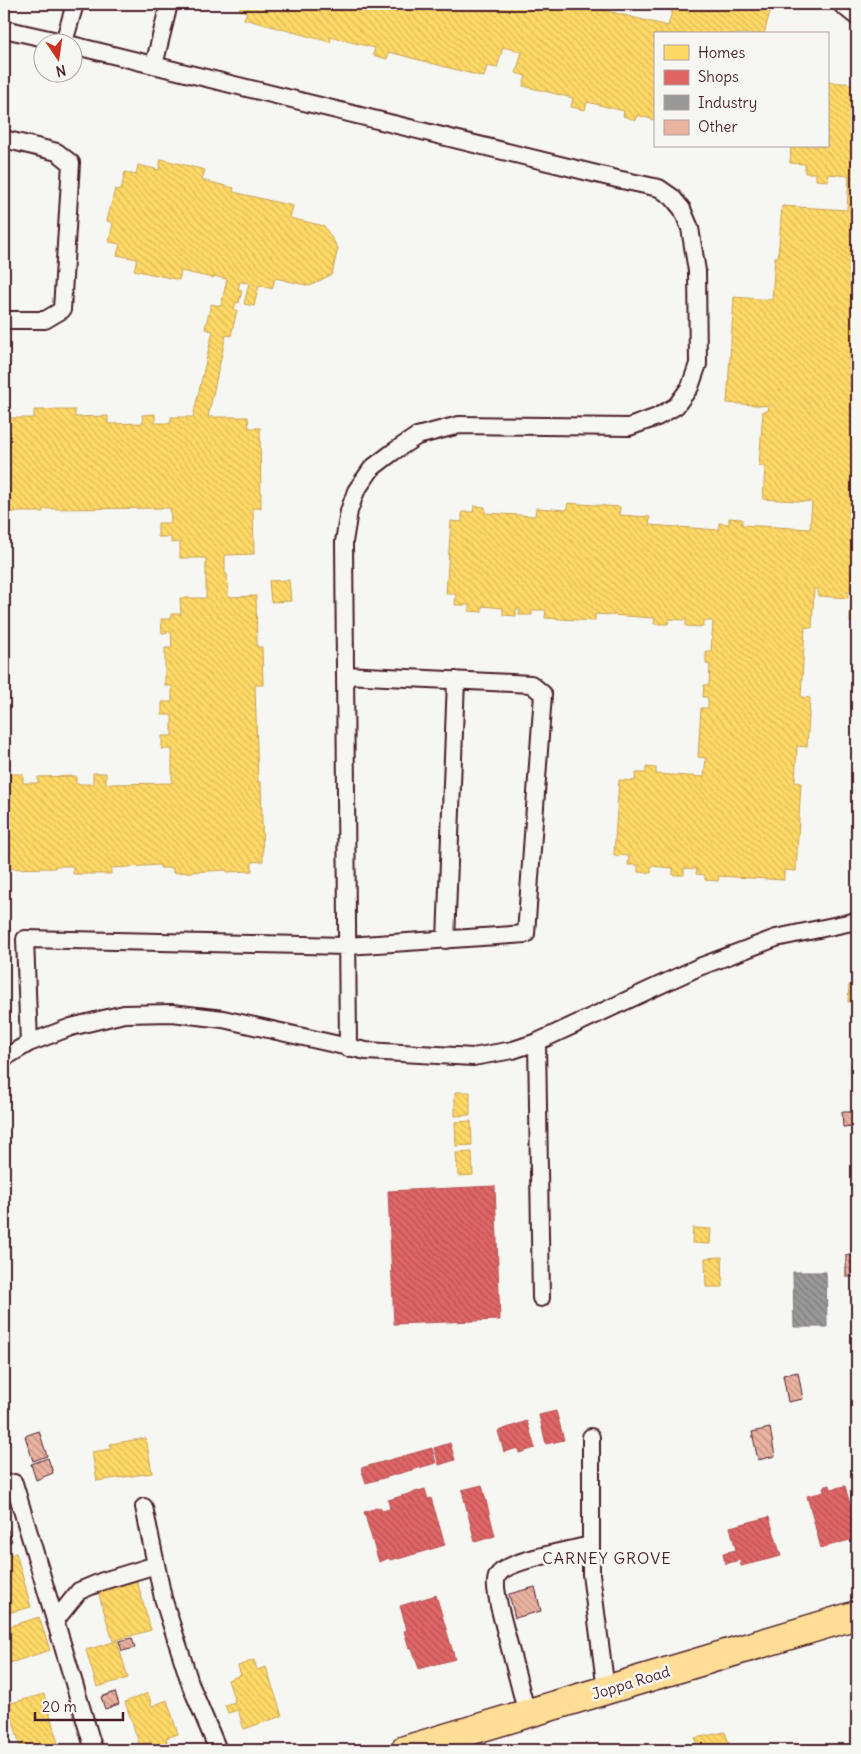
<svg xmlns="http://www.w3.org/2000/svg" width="861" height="1754" font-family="Delius,sans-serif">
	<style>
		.homes { fill: url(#homes-back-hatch); stroke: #c9a154 }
		.shops { fill: url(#shops-back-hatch); stroke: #b35154 }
		.industry { fill: url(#industry-back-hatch); stroke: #817478 }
		.building { fill: url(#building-back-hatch); stroke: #4a1f2b }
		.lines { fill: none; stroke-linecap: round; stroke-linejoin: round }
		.service-casing { stroke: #4a1f2b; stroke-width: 20 }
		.primary-casing { stroke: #4a1f2b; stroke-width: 31 }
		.service { stroke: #f6f6f2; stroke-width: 16 }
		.primary { stroke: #fede96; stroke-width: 28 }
		.labels { text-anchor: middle; stroke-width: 5; stroke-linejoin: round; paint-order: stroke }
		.street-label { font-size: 15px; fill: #4a1f2b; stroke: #f6f6f2 }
		.neighbourhood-label { font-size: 16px; letter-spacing: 1px; fill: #4a1f2b; stroke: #f6f6f2 }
	</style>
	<defs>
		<pattern id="homes-back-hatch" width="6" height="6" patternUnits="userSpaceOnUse" patternTransform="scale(1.25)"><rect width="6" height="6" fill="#ffd966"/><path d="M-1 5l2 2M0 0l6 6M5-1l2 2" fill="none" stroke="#dcba59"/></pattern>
		<pattern id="shops-back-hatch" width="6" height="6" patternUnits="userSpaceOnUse" patternTransform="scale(1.25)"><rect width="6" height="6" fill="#e06666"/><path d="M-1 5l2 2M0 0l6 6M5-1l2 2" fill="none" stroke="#b85354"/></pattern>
		<pattern id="industry-back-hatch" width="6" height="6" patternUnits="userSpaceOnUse" patternTransform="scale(1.25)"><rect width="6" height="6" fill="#999"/><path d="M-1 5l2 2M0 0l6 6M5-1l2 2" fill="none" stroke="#7f7c7d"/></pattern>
		<pattern id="building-back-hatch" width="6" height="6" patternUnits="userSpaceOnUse" patternTransform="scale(1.25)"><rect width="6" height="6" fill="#eab3a0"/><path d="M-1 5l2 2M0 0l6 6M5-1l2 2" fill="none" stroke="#c09183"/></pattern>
	</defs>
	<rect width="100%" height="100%" fill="#f6f6f2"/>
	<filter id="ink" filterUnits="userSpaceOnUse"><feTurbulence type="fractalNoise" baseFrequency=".02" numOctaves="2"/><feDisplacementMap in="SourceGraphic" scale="10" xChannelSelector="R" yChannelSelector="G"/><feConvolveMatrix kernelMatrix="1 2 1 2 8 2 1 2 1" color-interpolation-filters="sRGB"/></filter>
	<g filter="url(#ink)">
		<path class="homes" d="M241 4H579L668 26 674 4H772L764 34H655V120L637 115 636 120 623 116 624 111 587 102 585 110 571 107 573 98 523 86 526 76 516 73 522 52 503 47 497 68 487 66 484 77 389 52 387 59 373 55 375 48 331 37 330 42 244 19 247 12 239 10Z
			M827 82 857 84V623L850 622 852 591H848V598L818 596V589H814L812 628 805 627 801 697 810 698 807 747 797 746 795 782 801 783 796 871 784 870V880L719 876 718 881 705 880V875L696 874 697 869 684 868V875H673V868L651 866V873L638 872V865H628L629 856 614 855 619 780 635 781 636 773H646V767L656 768V774L704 777 706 758 698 757 701 708H708V697H703L704 685H709L710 665 706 664V651H711L713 621H703V627L686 626V620L669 619 668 624H654L655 618 595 614V621L545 618 546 610H532V615H519L520 609H516V616L503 615V608L482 606V612L469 611V605H455L456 594H446L451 521 462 522V512H473L474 506 485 507V513L535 516 536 508 567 510 568 503 620 507 619 515 650 517 649 525 719 530V523L729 524V518L742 519V525L810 529 812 502 763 499 765 467 759 466 763 411H768L769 406 727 403 734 297 772 300 775 257H778L782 206 847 210 849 176 828 174V181L816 180V173H805V164L790 163 791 146H827Z
			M161 159 205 170 202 180 234 188 233 192 293 206 290 218 324 226 338 248 332 274 310 286 275 278 272 289 259 285 254 306 244 304 249 283 240 282 238 289 242 290 239 303 236 302 234 310H237L231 336 226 335 208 417H248L249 428H260L261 508H253L254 554 225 555V574H227L228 597 256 596 257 647H262L263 685H255L258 782H261L263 861 252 862V871L227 872V870L173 873V868H160V865L111 868V874H73V866H55V868L4 869V783H10V774H23V783H38V777L76 776V784H93V773H106V784L172 783V749H162V736H172V715H162V702H172V686H165V648H172L171 632 162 633 161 619H171V614H181L180 598H206V558H180V542L171 543V537H158V523H171L170 508 43 509V512H4V418H34V410H75V417L108 416V424L143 423 142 415 155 414V423H171V417H193L213 331 205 329 211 304 221 306 227 279 214 276 213 278 181 271 179 280 134 270 137 259 117 255 120 244 109 242 113 223 107 221 115 189 121 190 125 172 136 175 138 165 159 170Z
			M289 580 291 601 271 602 269 581Z
			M849 985H857V1002H848Z
			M455 1092H470V1115L455 1116Z
			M471 1121 472 1145 456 1146 455 1122Z
			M472 1152 473 1175 458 1176 456 1153Z
			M693 1228 711 1229 710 1244 692 1243Z
			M722 1257 723 1287H706L705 1258Z
			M146 1438 152 1473 97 1481 92 1452 111 1449 110 1444Z
			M16 1553 31 1607 4 1614V1557Z
			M137 1581 151 1630 113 1641 98 1592Z
			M39 1617 50 1650 7 1664 4 1653V1628Z
			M117 1641 128 1678 97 1687 86 1650Z
			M254 1660 257 1670 266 1667 282 1716 244 1729 238 1710 228 1713 225 1705 235 1702 228 1680 241 1675 238 1666Z
			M148 1693 152 1706 167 1700 178 1734 166 1738 168 1744 153 1749 150 1742 140 1746 125 1702Z
			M44 1694 60 1750H18L21 1749 8 1704Z
			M725 1732 731 1750H698L695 1738Z"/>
		<path class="shops" d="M495 1186 500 1320 394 1324 388 1191Z
			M556 1411 564 1440 546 1444 539 1415Z
			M527 1421 535 1448 519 1453 518 1448 504 1452 498 1431Z
			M450 1443 455 1460 439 1465 434 1448Z
			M432 1448 436 1463 366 1483 361 1468Z
			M482 1485 495 1536 475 1542 462 1490Z
			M830 1485 831 1489 845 1486 857 1530V1532L855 1533 857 1538 821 1548 807 1496 824 1492 823 1487Z
			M425 1489 428 1499 431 1498 445 1545 398 1559V1558L390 1560 389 1558 379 1562 364 1512 380 1507 382 1511 390 1509 388 1500Z
			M769 1517 781 1556 741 1566 740 1560 725 1564 723 1553 736 1550 730 1527Z
			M436 1595 455 1659 419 1669 412 1648H409L404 1631 407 1630 400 1606Z"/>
		<path class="industry" d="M793 1272H826L827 1327H794Z"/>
		<path class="building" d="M842 1112H852L853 1126 843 1127Z
			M846 1255 857 1256V1277H846Z
			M798 1372 803 1399 788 1402 783 1375Z
			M770 1428 775 1456 758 1460 752 1432Z
			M39 1431 47 1456 33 1461 25 1436Z
			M48 1458 53 1473 36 1480 31 1464Z
			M6 1525 12 1541 4 1544V1526Z
			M535 1587 541 1611 515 1618 509 1594Z
			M132 1638 135 1648 122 1651 119 1641Z
			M115 1692 119 1704 105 1709 101 1697Z"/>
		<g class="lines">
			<g class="service-casing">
				<path id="service" d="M843 4 842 5 857 17
					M4 29 62 42
					M64 42 75 4
					M72 45 617 179 659 188 672 197 682 209 690 228 697 271 698 364 690 387 676 406 657 417 629 427 459 425 417 436 393 452 372 468 356 491 349 511 344 542 348 1048
					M154 65 169 4
					M4 139 57 152 71 163 62 310 45 320H4
					M446 940 456 680
					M537 1042 541 1298
					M29 1043 25 939 347 946 526 934 543 694 531 684 345 675
					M4 1058 29 1043 71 1027 124 1014 172 1013 223 1019 366 1051 473 1057 513 1050 537 1042 699 967 776 938 857 921
					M591 1437V1574L606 1690
					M14 1483 94 1750
					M144 1507 163 1598 191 1686 218 1750
					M55 1621 79 1591 103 1581 156 1565
					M527 1714 499 1606C498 1597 493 1583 498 1575 507 1560 572 1550 591 1545"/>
			</g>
			<g class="primary-casing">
				<path id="primary" d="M405 1750 857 1615"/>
			</g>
			<use href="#service" class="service"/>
			<use href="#primary" class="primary"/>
		</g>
	</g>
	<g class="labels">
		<g class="street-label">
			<text transform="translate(631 1683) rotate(-17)" y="5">Joppa Road</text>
		</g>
		<g class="neighbourhood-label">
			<text x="607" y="1564">CARNEY GROVE</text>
		</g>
	</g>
	<rect width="861" height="1754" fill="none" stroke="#f6f6f2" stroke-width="20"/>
	<rect x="10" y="10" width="841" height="1734" fill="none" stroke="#4a1f2b" stroke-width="2" filter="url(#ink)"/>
	<rect x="654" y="32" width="175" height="115" fill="#f6f6f2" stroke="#b1a0a2"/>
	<rect x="664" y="45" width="25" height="15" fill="#ffd966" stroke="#b1a0a2"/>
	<text x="698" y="58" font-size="15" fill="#4a1f2b">Homes</text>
	<rect x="664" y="70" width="25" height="15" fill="#e06666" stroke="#b1a0a2"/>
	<text x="698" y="82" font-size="15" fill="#4a1f2b">Shops</text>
	<rect x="664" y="95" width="25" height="15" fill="#999999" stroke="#b1a0a2"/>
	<text x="698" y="108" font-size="15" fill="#4a1f2b">Industry</text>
	<rect x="664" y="120" width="25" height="15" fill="#eab3a0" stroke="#b1a0a2"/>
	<text x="698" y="132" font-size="15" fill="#4a1f2b">Other</text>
	<g transform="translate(58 58) rotate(167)"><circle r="24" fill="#f6f6f2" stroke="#b1a0a2"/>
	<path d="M0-4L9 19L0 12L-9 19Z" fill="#c8321e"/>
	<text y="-8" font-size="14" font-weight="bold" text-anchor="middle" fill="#4a1f2b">N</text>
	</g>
	<path d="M35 1712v8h88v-8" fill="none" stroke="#4a1f2b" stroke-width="2.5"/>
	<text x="42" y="1712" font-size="15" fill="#4a1f2b" stroke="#f6f6f2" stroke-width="4" paint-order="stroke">20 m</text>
</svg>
